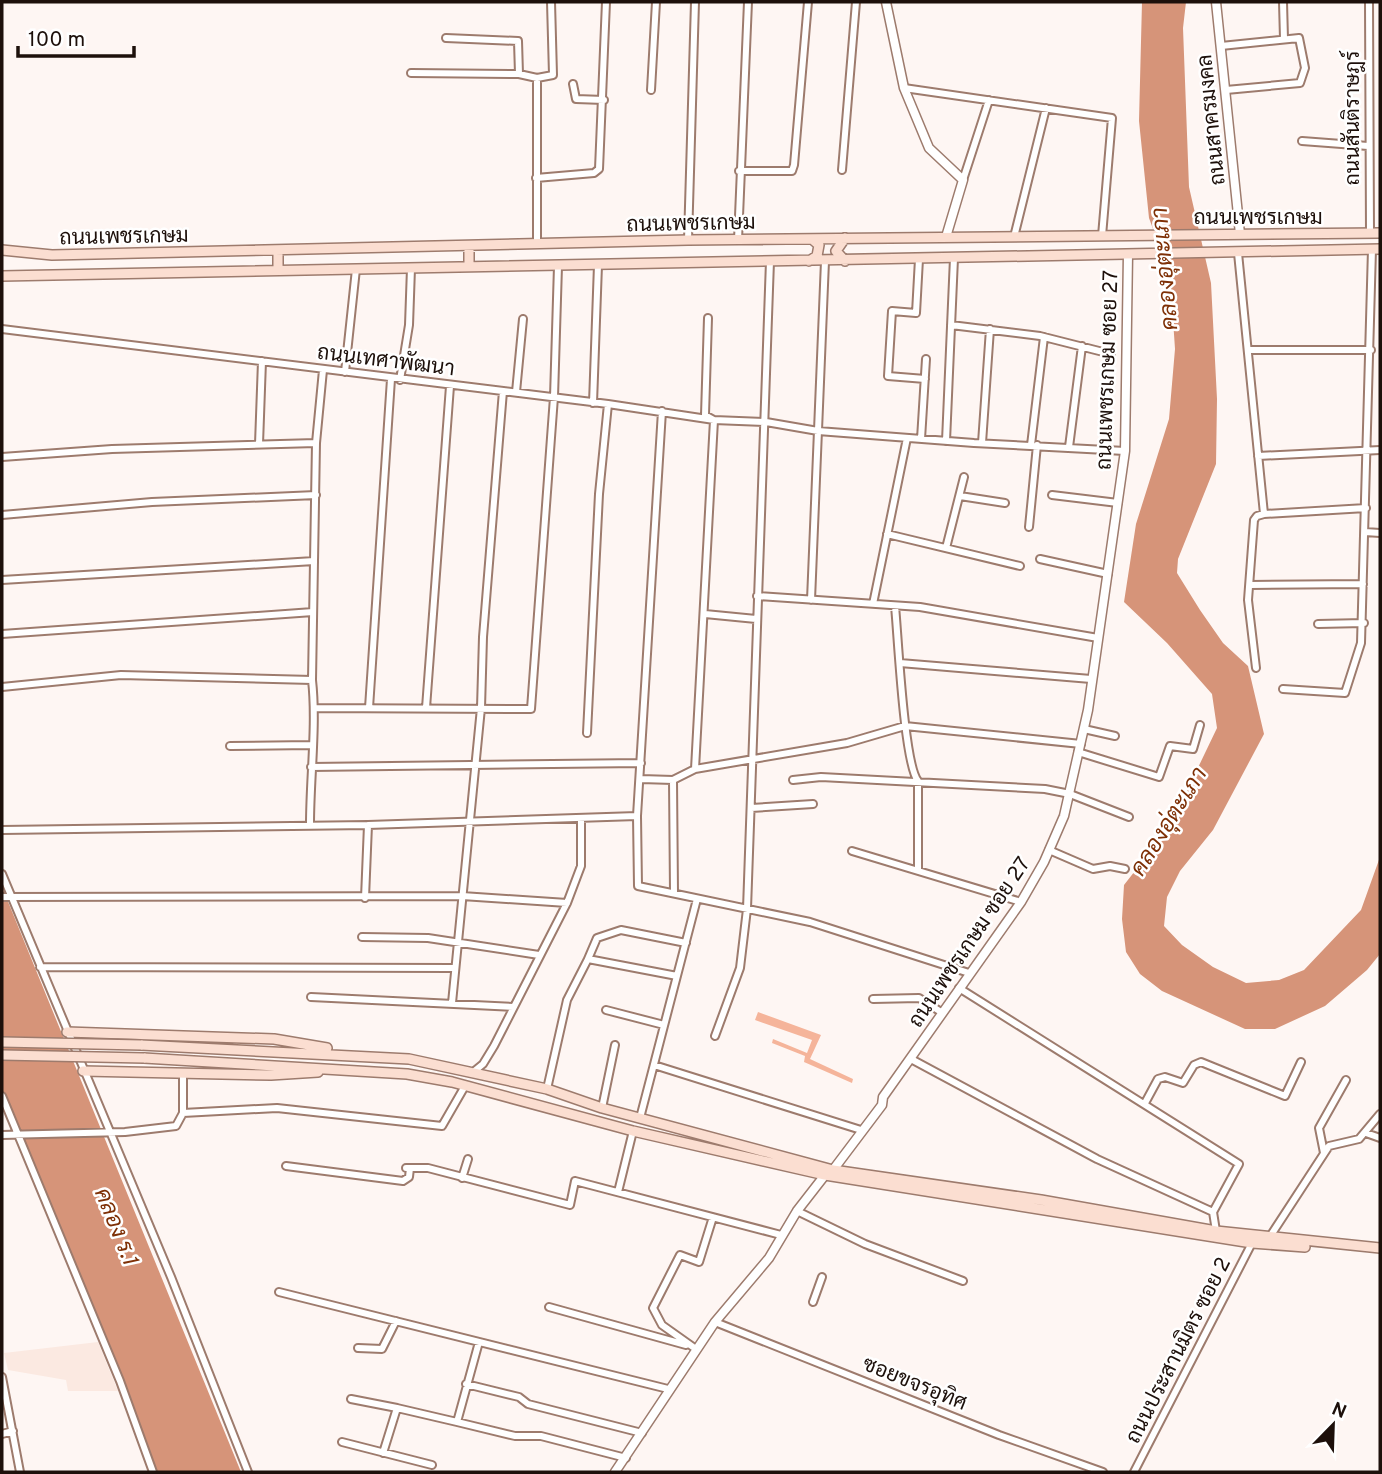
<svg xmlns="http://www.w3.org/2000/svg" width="1382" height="1474" font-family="Overpass,Sarabun,sans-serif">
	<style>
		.built { fill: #fbe9e1 }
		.green { fill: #f5b49a }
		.water { fill: #d69479 }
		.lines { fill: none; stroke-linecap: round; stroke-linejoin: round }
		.minor-casing { stroke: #9d7b6d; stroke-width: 10 }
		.tertiary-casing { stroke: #9d7b6d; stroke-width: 11 }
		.secondary-casing { stroke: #9d7b6d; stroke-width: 12 }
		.minor { stroke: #fff; stroke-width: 6 }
		.tertiary { stroke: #fff; stroke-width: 8 }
		.secondary { stroke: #fbded1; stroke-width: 9 }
		.secondary-bridge-casing { stroke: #9d7b6d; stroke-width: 12; stroke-linecap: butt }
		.secondary-bridge { stroke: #fbded1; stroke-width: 9 }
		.labels { text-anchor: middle; stroke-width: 5; stroke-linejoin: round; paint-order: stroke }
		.street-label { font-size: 21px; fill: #1d100b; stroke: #fff }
		.water-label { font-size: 23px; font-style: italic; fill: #7e3006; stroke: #fff }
	</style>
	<rect width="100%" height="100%" fill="#fef6f3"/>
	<path class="built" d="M98 1342 118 1391H68L66 1380 8 1370 4 1353Z"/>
	<path class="green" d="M758 1012 821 1035 810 1059 853 1079 852 1083 804 1062 805 1056 772 1043 773 1039 807 1053 812 1040 755 1020Z"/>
	<path class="water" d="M1142 2H1186L1183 28 1189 187 1211 283 1217 399 1216 464 1178 559 1177 573 1200 610 1223 643 1248 666 1264 734 1213 830 1180 871 1167 897 1164 926 1182 945 1213 967 1246 983 1279 980 1304 970 1361 910 1380 857V954L1367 970 1325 1006 1275 1029H1245L1162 991 1140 974 1126 952 1122 919 1124 885 1170 826 1217 728 1212 694 1167 643 1124 602 1136 524 1169 419 1175 349 1170 275 1149 218 1139 121Z
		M2 887 241 1472H156L2 1091Z"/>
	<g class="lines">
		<g class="minor-casing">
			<path id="minor" d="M1283 2 1284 39
				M1369 2 1370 234
				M446 38 518 41 519 74
				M1221 46 1299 38 1305 68 1300 83 1226 90
				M411 73 519 74 537 78 553 75 551 2
				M573 84 576 99 604 100
				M904 88 1112 118 1102 236
				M651 90 656 2
				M1302 141 1368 146
				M842 170 856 2
				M739 171H792L794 165 808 2
				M536 178 594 173 599 169 606 2
				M963 180 989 100
				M1014 237 1046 108
				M688 240 695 2
				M738 240 748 2
				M537 244V78
				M1238 253 1264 514 1366 508
				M919 259 916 313 892 311 888 376 925 379
				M951 325 1040 336 1111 354
				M2 329 608 404 714 420 766 422 818 431 974 443 1125 451
				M1248 350H1371
				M345 372 356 269
				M400 380 409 325 411 268
				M516 392 523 319
				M593 403 598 265
				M662 411 637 816 638 886 810 922 969 973
				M921 439 926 359
				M946 441 954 258
				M982 443 990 329
				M259 444 262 361
				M1031 445 1044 337
				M1069 447 1082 346
				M1258 456 1380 450
				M2 457 112 449 316 443
				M1052 495 1118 503
				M960 496 1005 503
				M2 515 152 502 316 495
				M1029 527 1037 445
				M1365 532 1380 533
				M887 534 1020 566
				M946 548 964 477
				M1040 559 1108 574
				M2 580 314 561
				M1250 585 1363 584
				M757 596 920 607 1098 638
				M811 600 825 261
				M873 604 907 438
				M895 606C898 636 904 764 918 781V869
				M705 614 756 619
				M1318 624 1364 623
				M2 634 313 612
				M900 663 1091 679
				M1256 668 1248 600 1254 520 1257 516 1264 514
				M2 687 121 675 312 680
				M1283 689 1345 693 1361 643 1372 249
				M315 708 531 709 554 397 558 266
				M369 708 391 379
				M426 708 450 386
				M1084 729 1115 736
				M587 733 599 494 608 404
				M230 746 311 745
				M1078 752 1159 777 1170 746 1193 749 1200 725
				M311 767 641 763
				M695 769 714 420 705 415 708 318
				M641 779 673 780 695 769 847 743 905 726 1081 744
				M673 780 674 893
				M793 780 821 777 1045 789 1070 794 1129 817
				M751 808 813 804
				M310 824C310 778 317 724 312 680L316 443 323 370
				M2 830 368 825 637 816
				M1049 850 1093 869 1110 866 1125 869
				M852 851 1021 902
				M2 874 171 1277 248 1472
				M2 897 462 896 567 903
				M365 898 368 825
				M362 937 428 938 539 955
				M588 959 597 938 621 930 686 943
				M40 967 453 968
				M959 988 1239 1164 1213 1212
				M311 997 513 1007
				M873 999 919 998 941 1012
				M452 1003 481 708 483 637 503 391
				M606 1010 664 1025
				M715 1036 740 968 747 909 770 261
				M911 1059 1097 1159 1213 1212 1216 1231
				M654 1065 861 1130
				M472 1073 483 1064 494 1046 567 903 581 866V818
				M547 1089 567 1000 588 959 677 976
				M2 1096 120 1381 153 1472
				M1145 1103 1158 1079 1165 1077 1183 1083 1194 1065 1201 1062 1285 1096 1301 1062
				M602 1108 615 1045
				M183 1113 277 1108 442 1126 465 1086
				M640 1118 697 899
				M1366 1133 1380 1138
				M2 1135 125 1132 176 1126 183 1113V1073
				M1324 1153 1319 1128 1346 1080
				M286 1166 403 1181 409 1177 410 1168
				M406 1168H428L570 1205 575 1181 781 1235
				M462 1178 468 1159
				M618 1192 633 1131
				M797 1211 865 1244 963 1281
				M1269 1238 1329 1146 1359 1139 1380 1114
				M279 1292 668 1389
				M813 1302 822 1277
				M549 1307 686 1345
				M715 1322 999 1435 1103 1472
				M693 1347 662 1325 653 1308 680 1255 699 1262 713 1217
				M358 1348 382 1349 396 1321
				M2 1377 20 1472
				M466 1384 519 1397 528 1404 642 1433
				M351 1399 397 1408
				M457 1422 515 1436H541L626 1458
				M2 1434 13 1431
				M342 1442 432 1465
				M383 1453 397 1408 457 1422 479 1342
				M1134 1472 1252 1243"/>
		</g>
		<g class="tertiary-casing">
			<path id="tertiary" d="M886 2 904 88 929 148 963 180 946 237
				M1216 2 1240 234
				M615 1472 715 1322 769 1258 797 1211 825 1175 833 1170 882 1105 883 1097 1021 902 1044 862 1064 816 1088 710 1125 451 1128 254"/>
		</g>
		<g class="secondary-casing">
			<path id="secondary" d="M2 250 52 255 688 240 1380 233
				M809 261 817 256 819 245 812 239
				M845 261 836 251 845 238
				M469 267V246
				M278 270V250
				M2 276 1380 249
				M67 1032 274 1039 327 1048
				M141 1045 409 1059 547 1089 602 1108 833 1170 1041 1200 1216 1231 1380 1248
				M144 1058 407 1074 452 1082 633 1131 825 1175 1252 1243 1305 1247
				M83 1071 271 1075 318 1072"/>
		</g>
		<use href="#minor" class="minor"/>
		<use href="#tertiary" class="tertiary"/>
		<use href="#secondary" class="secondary"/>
		<g class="secondary-bridge-casing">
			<path id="secondary-bridge" d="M2 1042 141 1045
				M2 1055 144 1058"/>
		</g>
		<use href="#secondary-bridge" class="secondary-bridge"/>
	</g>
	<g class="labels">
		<g class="street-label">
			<text transform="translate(1352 118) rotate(-90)" y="7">ถนนสันติราษฎร์</text>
			<text transform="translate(1211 120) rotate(-96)" y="7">ถนนสาครมงคล</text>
			<text x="1258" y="224">ถนนเพชรเกษม</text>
			<text transform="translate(691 223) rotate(-1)" y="7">ถนนเพชรเกษม</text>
			<text transform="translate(124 236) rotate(-1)" y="7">ถนนเพชรเกษม</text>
			<text transform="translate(386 360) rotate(7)" y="7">ถนนเทศาพัฒนา</text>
			<text transform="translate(1107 370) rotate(-88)" y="7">ถนนเพชรเกษม ซอย 27</text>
			<text transform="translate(969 942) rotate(-56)" y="7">ถนนเพชรเกษม ซอย 27</text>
			<text transform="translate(1178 1350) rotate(-63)" y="7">ถนนประสานมิตร ซอย 2</text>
			<text transform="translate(915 1383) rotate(22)" y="7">ซอยขจรอุทิศ</text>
		</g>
		<g class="water-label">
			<text transform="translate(1164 269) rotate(-95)" y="8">คลองอุ่ตะเภา</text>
			<text transform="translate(1168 821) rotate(-58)" y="8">คลองอุ่ตะเภา</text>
			<text transform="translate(117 1226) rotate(68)" y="8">คลอง ร.1</text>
		</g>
	</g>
	<rect width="1382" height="1474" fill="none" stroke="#1d100b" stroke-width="7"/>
	<g transform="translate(1333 1425) rotate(23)" stroke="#ffffff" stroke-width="5" paint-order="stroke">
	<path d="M0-5L12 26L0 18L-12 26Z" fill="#1d100b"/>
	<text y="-10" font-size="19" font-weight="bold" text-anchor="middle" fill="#1d100b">N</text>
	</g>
	<path d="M18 46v10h116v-10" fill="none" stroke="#1d100b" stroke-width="3.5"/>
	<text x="28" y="46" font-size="21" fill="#1d100b" stroke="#ffffff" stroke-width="5" paint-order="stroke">100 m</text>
</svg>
